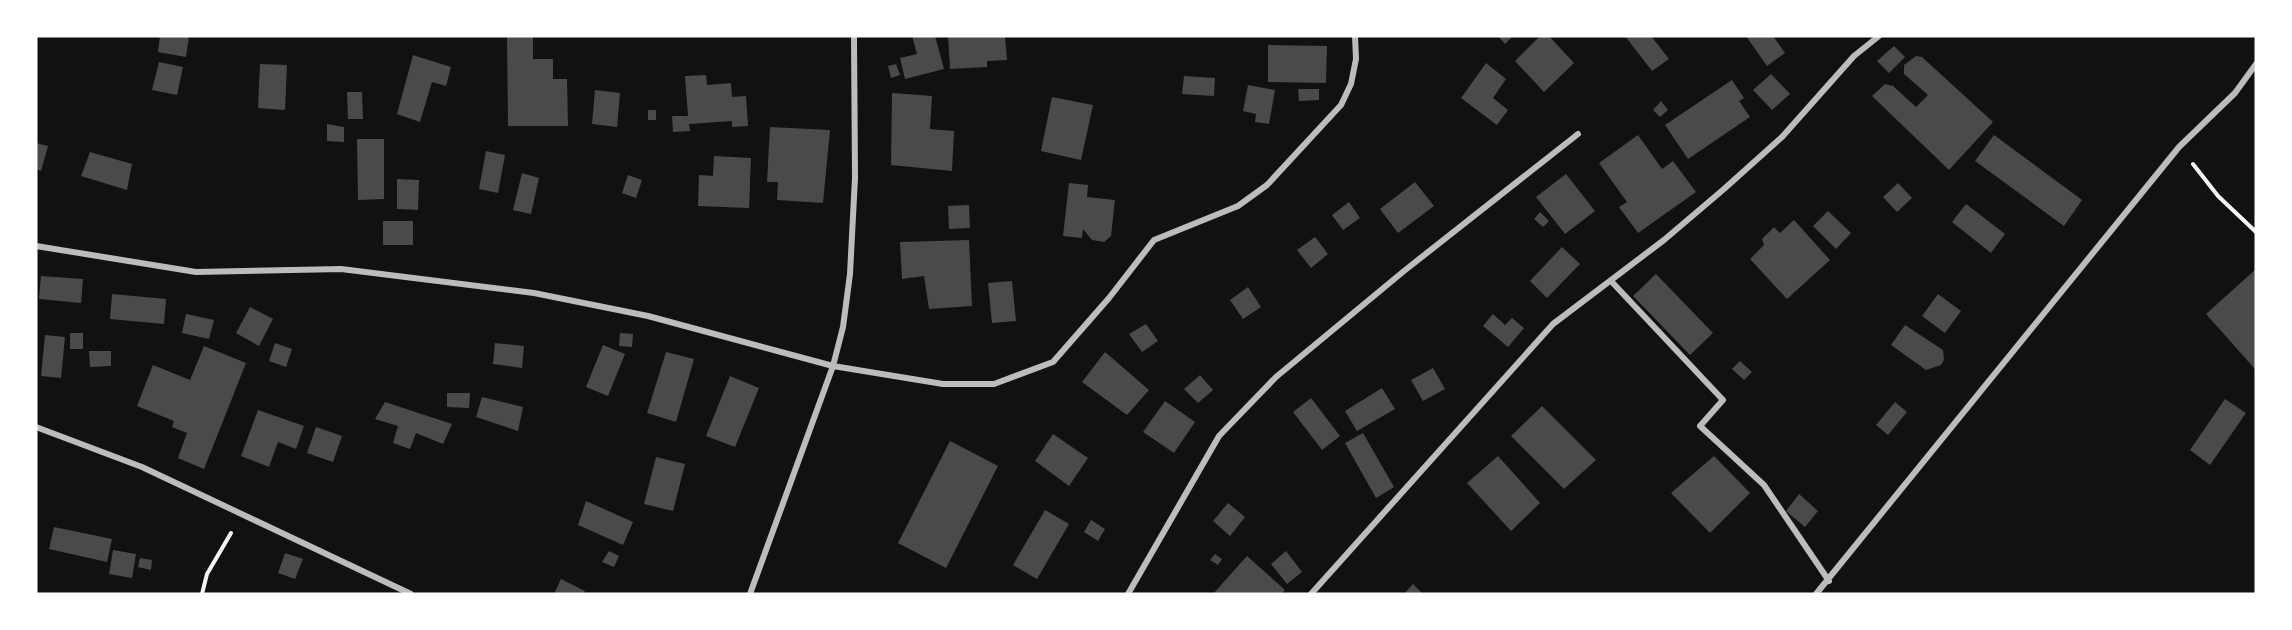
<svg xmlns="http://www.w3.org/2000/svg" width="2292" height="630" font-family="'Nunito Sans',sans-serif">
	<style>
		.building { fill: #4a4a4a }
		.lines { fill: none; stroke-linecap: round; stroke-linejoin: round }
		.path { stroke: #f5f5f5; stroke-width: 4 }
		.minor { stroke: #bcbcbc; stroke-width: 6 }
	</style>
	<rect width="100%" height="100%" fill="#111"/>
	<path class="building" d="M160 36H189L186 57 158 52Z
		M912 36H935L944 69 905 79 900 58 917 54Z
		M948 36H1005L1007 60 987 61V67L950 69Z
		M1498 36H1513L1505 44Z
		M1540 36H1549L1574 63 1544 92 1515 61Z
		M1625 36H1651L1669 59 1652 71Z
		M1746 36H1773L1785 53 1767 66Z
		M507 37H533V59H553V79H567L568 126H508Z
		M1268 45 1327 46 1326 83 1268 82Z
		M1894 46 1905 57 1889 73 1877 61Z
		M413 55 451 67 446 86 432 82 420 122 397 114Z
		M1916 56 1922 57 1993 122 1949 170 1872 96 1885 84 1893 86 1916 107 1928 95 1904 74V65Z
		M159 62 183 67 177 95 152 90Z
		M1486 63 1506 79 1493 98 1508 110 1497 125 1461 98Z
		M260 64 287 65 285 110 258 108Z
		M896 64 900 75 891 78 888 66Z
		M1771 74 1790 94 1772 110 1753 90Z
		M706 75 707 85 731 83 732 97 746 96 748 126 732 127V121L689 124 690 131 673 132 672 116H688L685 76Z
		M1184 76 1215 78 1214 96 1182 94Z
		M1732 80 1744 98 1739 101 1750 117 1688 159 1665 125Z
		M1248 85 1275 90 1269 124 1255 122 1256 114 1243 111Z
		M1298 89H1319V100L1299 101Z
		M595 90 620 93 617 127 592 124Z
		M347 92H362L363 119H348Z
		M892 93 932 96 930 129 954 131 952 171 891 165Z
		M1052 97 1093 105 1081 160 1041 151Z
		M1661 101 1668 110 1660 117 1653 110Z
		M648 110H656V120H648Z
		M327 124 344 127V142L327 141Z
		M770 127 830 130 823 203 777 200 778 182H767Z
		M1638 135 1662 169 1673 161 1696 192 1638 233 1619 207 1627 202 1599 163Z
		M1994 135 2082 200 2064 226 1975 161Z
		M357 139H384V199L358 200Z
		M36 143 48 146 41 171 36 169Z
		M486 151 505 155 498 193 479 189Z
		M90 152 132 164 127 190 81 176Z
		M714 156 751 158 749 208 698 206 699 175 713 176Z
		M522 173 539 178 531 214 513 210Z
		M1566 174 1595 211 1565 234 1536 197Z
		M628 175 642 180 636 198 622 193Z
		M397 179 419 180 418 210 397 209Z
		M1415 182 1434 206 1398 233 1380 209Z
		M1069 183 1088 185 1087 197 1115 200 1111 236 1104 242 1092 240 1083 229 1082 238 1063 236Z
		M1898 183 1912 198 1897 212 1883 197Z
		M1349 202 1360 218 1343 230 1332 215Z
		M1966 204 2005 234 1991 253 1952 222Z
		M969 205 970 228 949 229 948 206Z
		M1828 211 1851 233 1836 249 1813 226Z
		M1540 212 1549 221 1543 227 1534 219Z
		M1794 220 1830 260 1787 299 1750 259 1764 245 1762 239 1774 227 1780 233Z
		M383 221H413V245H383Z
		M1315 237 1328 254 1311 268 1297 250Z
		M969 240 972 306 929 309 924 276 902 279 900 242Z
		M1562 247 1580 264 1547 298 1530 281Z
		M2256 269V368L2255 369 2206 314Z
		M1656 274 1713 333 1690 355 1633 296Z
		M41 276 83 279 81 303 39 299Z
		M1012 281 1016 321 992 323 988 283Z
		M1248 287 1261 307 1243 319 1230 300Z
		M112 294 166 299 164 324 110 319Z
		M1938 294 1961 311 1945 333 1922 316Z
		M250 307 273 319 259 346 236 333Z
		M186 314 214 320 209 339 182 333Z
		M1493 314 1505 325 1512 318 1524 328 1508 347 1483 326Z
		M1146 324 1158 341 1142 352 1129 334Z
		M1905 325 1943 350 1944 360 1941 365 1926 370 1891 345Z
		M70 333H83V349H70Z
		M620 333 633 334 632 347 619 346Z
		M45 335 65 337 61 378 41 376Z
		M275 343 292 349 286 367 269 361Z
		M495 343 524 346 522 368 493 364Z
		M603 345 625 354 608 396 586 387Z
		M204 346 246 363 204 469 178 458 187 433 172 427 174 421 137 406 153 365 190 380Z
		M89 351H111V366L90 367Z
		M666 352 694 359 676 422 647 413Z
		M1105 352 1149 390 1127 415 1082 382Z
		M1740 361 1752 372 1744 380 1732 369Z
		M1433 368 1445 389 1423 401 1411 380Z
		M1200 375 1213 390 1198 403 1184 389Z
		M730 376 759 388 735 447 706 436Z
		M1382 388 1395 409 1357 431 1345 411Z
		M447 393H470L469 408 447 407Z
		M482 397 523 407 518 431 476 417Z
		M1311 398 1340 436 1322 450 1293 412Z
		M2225 399 2246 413 2210 465 2190 450Z
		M1165 401 1195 422 1174 453 1143 432Z
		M385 402 452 424 443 444 416 433 410 449 393 443 398 426 375 419Z
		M1895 402 1907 412 1888 435 1876 425Z
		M1542 406 1596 460 1564 489 1511 436Z
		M258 410 304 426 296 449 278 442 269 467 241 456Z
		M316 427 342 436 333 462 307 453Z
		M1363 433 1394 487 1376 498 1345 443Z
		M1053 434 1088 458 1069 486 1035 461Z
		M950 441 998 466 946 568 898 543Z
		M1498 456 1540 503 1511 531 1467 483Z
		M1714 456 1750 493 1710 533 1671 493Z
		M656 457 685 464 673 511 644 504Z
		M1799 494 1818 511 1805 527 1786 511Z
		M586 501 633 522 623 545 578 525Z
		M1228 503 1245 517 1230 536 1213 521Z
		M1045 510 1069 524 1037 579 1013 565Z
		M1091 520 1105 529 1098 541 1084 532Z
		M54 527 112 539 107 562 49 549Z
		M113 550 136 554 132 578 109 574Z
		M609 551 619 556 614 567 602 562Z
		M1286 551 1302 572 1287 584 1271 564Z
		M285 553 303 559 295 579 278 573Z
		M1215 554 1222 559 1218 565 1210 560Z
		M1247 556 1285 590 1281 594H1213Z
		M140 558 152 560 151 570 138 567Z
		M561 579 585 591 583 594H554Z
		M1413 584 1423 594H1404Z"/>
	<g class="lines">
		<path class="path" d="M2193 164 2218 196 2256 232
			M202 594 207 574 231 533"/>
		<path class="minor" d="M36 246 196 272 341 269 534 293 648 316 833 366 943 384H994L1053 362 1109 298 1154 240 1238 206 1267 185 1341 105 1351 84 1356 59 1355 36
			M1611 281 1723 400 1700 426 1764 485 1829 581
			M36 427 142 467 411 594
			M750 594 833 366 843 327 850 274 855 178 854 36
			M1128 594 1219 436 1276 377 1404 271 1578 134
			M1311 594 1553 324 1664 240 1724 189 1782 137 1854 56 1879 36
			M1816 594 2179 147 2235 93 2256 64"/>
	</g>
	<rect width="2292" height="630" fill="none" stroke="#ffffff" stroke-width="75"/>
</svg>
